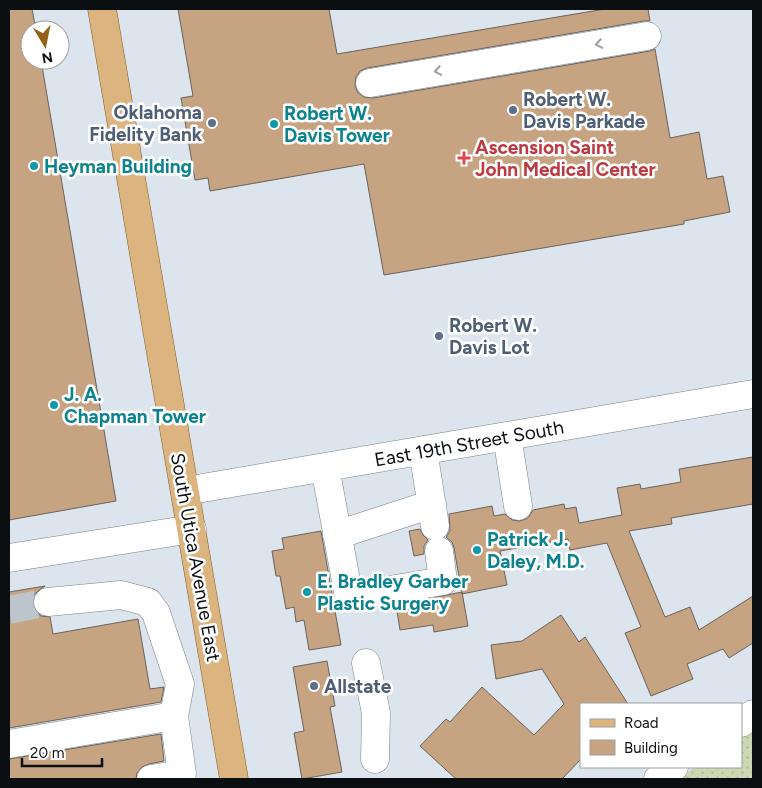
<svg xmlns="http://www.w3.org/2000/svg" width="762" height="788" font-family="Figtree,sans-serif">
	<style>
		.park { fill: url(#park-dots) }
		.building { fill: #c6a481; stroke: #6a625b }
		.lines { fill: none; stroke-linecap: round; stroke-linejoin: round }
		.minor-tunnel { stroke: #bdc5cc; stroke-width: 28; stroke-dasharray: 28 14; stroke-linecap: butt }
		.minor-casing { stroke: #788087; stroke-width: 29 }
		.major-casing { stroke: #835a22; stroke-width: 29 }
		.minor { stroke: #fff; stroke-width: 28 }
		.major { stroke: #dbb480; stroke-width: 28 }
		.oneway { stroke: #9d9fa0 }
		.service-dot { fill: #5c6f8a; stroke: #fff; stroke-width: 2 }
		.culture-dot { fill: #0f9aa8; stroke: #fff; stroke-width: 2 }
		.health-dot { fill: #e0444e; stroke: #fff; stroke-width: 2 }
		.labels { text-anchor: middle; stroke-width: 5; stroke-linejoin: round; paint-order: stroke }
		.service-label { font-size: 19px; font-weight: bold; fill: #4e5e75; stroke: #fff; text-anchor: start }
		.culture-label { font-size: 19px; font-weight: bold; fill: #0d838f; stroke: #fff; text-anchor: start }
		.health-label { font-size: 19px; font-weight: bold; fill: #be3a42; stroke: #fff; text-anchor: start }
		.street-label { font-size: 19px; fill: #0b0f11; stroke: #fff }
	</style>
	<defs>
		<pattern id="park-dots" width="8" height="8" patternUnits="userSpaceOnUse" patternTransform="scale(1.25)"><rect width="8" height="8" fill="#cbd8b2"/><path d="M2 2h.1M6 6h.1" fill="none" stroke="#adb898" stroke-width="1.8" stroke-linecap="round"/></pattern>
	</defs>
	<rect width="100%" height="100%" fill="#dce5ed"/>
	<path class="park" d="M753 729V779H677L696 767H741V738Z"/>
	<path class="building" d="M9 9H32L36 30H30V60H41L116 501 9 520Z
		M178 9H329L337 54 605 9H648L650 21H644L367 68 360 71 356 77 355 86 358 93 364 97 373 98 650 51 655 49 670 138 699 132 707 179 723 176 730 212 684 221V224L384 275 364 164 210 191 208 178 195 180 181 98 193 96Z
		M753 457V504L671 518 672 524 629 531 665 617 690 607 699 630 753 596V643L729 658 723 649 687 664 693 679 651 696 625 633 641 627 607 543 570 550 568 539 500 551 507 585 462 594 454 548 452 542 446 537 450 531 449 514 492 506 494 516 505 514 512 520 520 521 528 518 533 510 564 504 565 509 576 507 579 523 622 515 617 488 640 484 641 489 681 482 679 469Z
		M420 529 423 535 428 540 424 546V554L414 556 409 531Z
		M321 531 341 645 309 650 304 620 296 622 294 607 286 609 280 576H276L272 551 284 549 282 538Z
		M45 586 39 590 34 595 33 604 35 611 41 616 50 617 53 634 138 619 150 689 164 687 161 702 9 728V592Z
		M462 592 468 626 434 632 433 625 400 630 396 605Z
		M561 615 579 642 585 637 628 704H581V759L562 779H456L420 746 446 719 450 722 482 687 534 735 564 704 542 669 496 679 491 645 522 641Z
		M327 661 335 706 330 707 342 772 302 779 294 733 304 731 293 667Z
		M161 734 164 761 149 764 142 767 137 773 136 779H9V759Z"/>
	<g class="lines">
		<path class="minor-tunnel" d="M9 610 48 602"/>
		<g class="minor-casing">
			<path id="minor" d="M370 83 647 36
				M507 436 518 506
				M423 450 435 526
				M325 467 349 597 443 581 439 551
				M185 491 753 394
				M337 535 432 504
				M9 558 192 529
				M48 602 121 595 148 602 156 613 180 684 174 716 182 774 151 779
				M366 663 376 713 375 759
				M741 723 753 714
				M9 744 174 716
				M658 779 674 767"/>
		</g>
		<g class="major-casing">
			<path id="major" d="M102 9 234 779"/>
		</g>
		<use href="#minor" class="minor"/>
		<use href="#major" class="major"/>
	</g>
	<defs><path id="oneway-chevron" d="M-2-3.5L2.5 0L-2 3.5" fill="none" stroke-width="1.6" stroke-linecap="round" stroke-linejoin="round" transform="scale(1.25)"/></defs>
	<g class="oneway">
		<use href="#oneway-chevron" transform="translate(599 44) rotate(170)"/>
		<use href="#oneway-chevron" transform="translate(438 71) rotate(170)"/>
	</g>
	<g class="service-dot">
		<circle cx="513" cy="110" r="5"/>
		<circle cx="212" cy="123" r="5"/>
		<circle cx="439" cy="336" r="5"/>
		<circle cx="314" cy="686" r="5"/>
	</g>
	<g class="culture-dot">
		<circle cx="274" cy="124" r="5"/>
		<circle cx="34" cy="166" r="5"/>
		<circle cx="54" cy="405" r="5"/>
		<circle cx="477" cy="550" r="5"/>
		<circle cx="307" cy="592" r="5"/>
	</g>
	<path class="health-dot" d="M461.5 150.5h5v5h5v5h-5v5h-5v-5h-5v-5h5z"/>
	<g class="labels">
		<g class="service-label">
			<text x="523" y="106">Robert W.<tspan x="523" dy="22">Davis Parkade</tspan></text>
			<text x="202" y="119" text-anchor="end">Oklahoma<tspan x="202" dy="22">Fidelity Bank</tspan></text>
			<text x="449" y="332">Robert W.<tspan x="449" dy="22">Davis Lot</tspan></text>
			<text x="324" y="693">Allstate</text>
		</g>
		<g class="culture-label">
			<text x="284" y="120">Robert W.<tspan x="284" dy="22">Davis Tower</tspan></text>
			<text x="44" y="173">Heyman Building</text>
			<text x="64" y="401">J. A.<tspan x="64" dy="22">Chapman Tower</tspan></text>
			<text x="487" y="546">Patrick J.<tspan x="487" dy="22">Daley, M.D.</tspan></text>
			<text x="317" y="588">E. Bradley Garber<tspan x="317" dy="22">Plastic Surgery</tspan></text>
		</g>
		<g class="health-label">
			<text x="475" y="154">Ascension Saint<tspan x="475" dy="22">John Medical Center</tspan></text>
		</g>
		<g class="street-label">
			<text transform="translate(469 443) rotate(-10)" y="7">East 19th Street South</text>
			<text transform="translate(196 557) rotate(80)" y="7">South Utica Avenue East</text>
		</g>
	</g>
	<rect width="762" height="788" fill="none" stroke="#0b0f11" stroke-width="20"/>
	<rect x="580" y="703" width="162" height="65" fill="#ffffff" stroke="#9d9fa0"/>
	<rect x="590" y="719" width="25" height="8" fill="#dbb480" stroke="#9d9fa0"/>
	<text x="624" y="728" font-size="15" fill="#0b0f11">Road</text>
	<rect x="590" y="740" width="25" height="15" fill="#c6a481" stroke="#9d9fa0"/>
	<text x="624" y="753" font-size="15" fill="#0b0f11">Building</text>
	<g transform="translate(45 45) rotate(170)"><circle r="24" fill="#ffffff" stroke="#9d9fa0"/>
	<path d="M0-4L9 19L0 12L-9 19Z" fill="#956116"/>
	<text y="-8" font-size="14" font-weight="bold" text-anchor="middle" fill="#0b0f11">N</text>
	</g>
	<path d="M22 758v8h80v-8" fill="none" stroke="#0b0f11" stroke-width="2.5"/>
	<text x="30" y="758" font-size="15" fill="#0b0f11" stroke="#ffffff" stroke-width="4" paint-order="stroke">20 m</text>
</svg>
